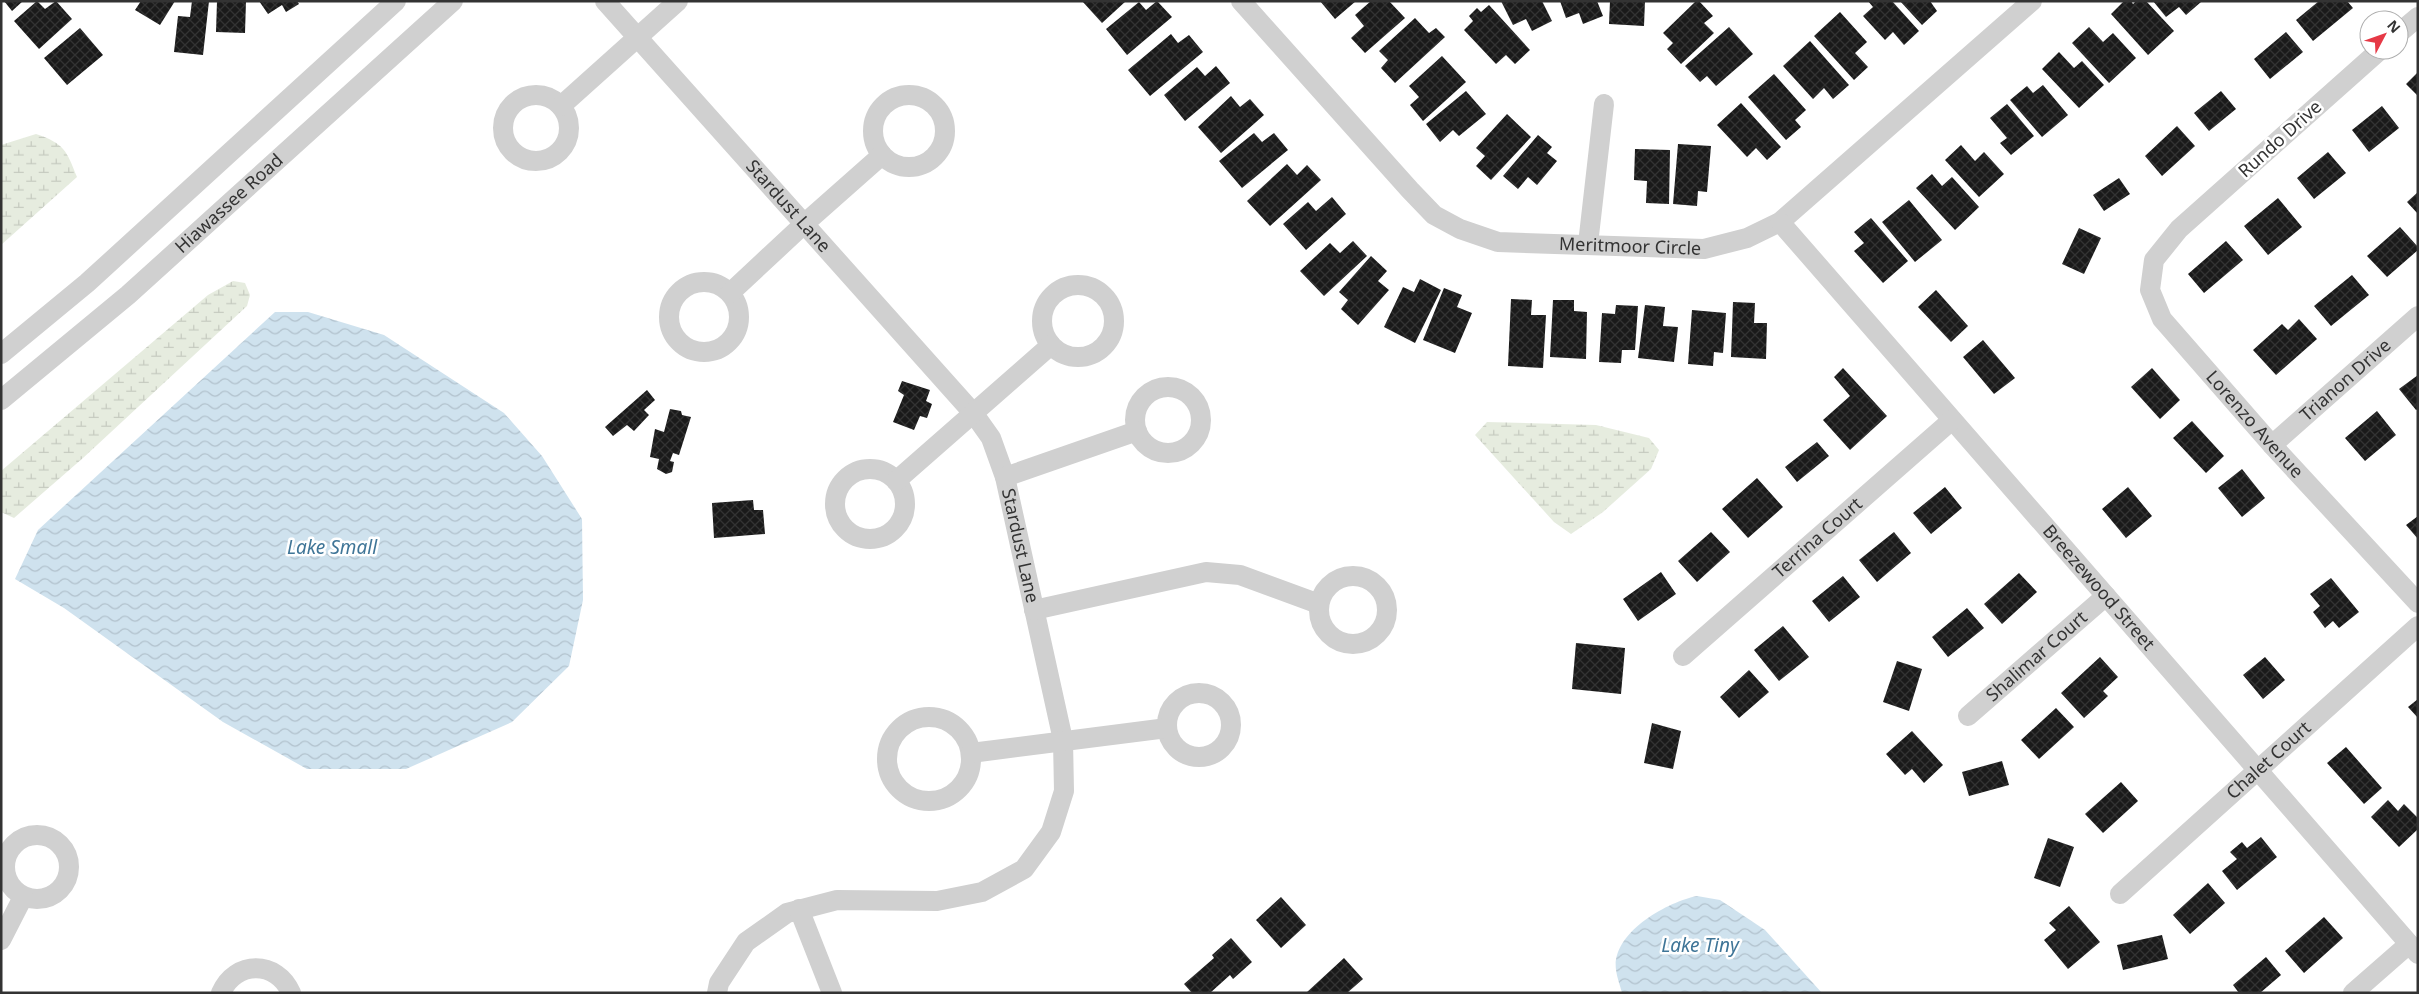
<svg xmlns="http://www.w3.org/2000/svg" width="2419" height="994" font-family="'Noto Sans',sans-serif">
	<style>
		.wetland { fill: url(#wetland-marsh) }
		.water { fill: url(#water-waves) }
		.building { fill: url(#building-cross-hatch) }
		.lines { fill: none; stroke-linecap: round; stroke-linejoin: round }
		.minor { stroke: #d0d0d0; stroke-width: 20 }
		.labels { text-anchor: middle; stroke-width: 5; stroke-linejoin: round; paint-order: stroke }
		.street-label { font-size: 18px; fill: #333; stroke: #fff }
		.water-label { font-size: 19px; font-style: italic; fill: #3f7597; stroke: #fff }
	</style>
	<defs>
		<pattern id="wetland-marsh" width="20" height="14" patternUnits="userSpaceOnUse" patternTransform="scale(1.25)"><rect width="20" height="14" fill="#e6ecdf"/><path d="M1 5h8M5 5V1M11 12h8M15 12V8" fill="none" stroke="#c6cbc0"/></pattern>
		<pattern id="water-waves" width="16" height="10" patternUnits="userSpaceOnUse" patternTransform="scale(1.25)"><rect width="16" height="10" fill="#cfe2ee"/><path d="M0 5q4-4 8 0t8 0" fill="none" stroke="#b2c2cd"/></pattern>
		<pattern id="building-cross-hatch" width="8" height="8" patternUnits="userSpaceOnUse" patternTransform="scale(1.25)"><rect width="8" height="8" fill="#1a1a1a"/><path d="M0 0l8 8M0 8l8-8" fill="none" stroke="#333"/></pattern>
	</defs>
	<rect width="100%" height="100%" fill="#fff"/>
	<path class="wetland" d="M36 134C65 144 66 150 77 177L1 245V145Z
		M233 281 245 283 250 295 247 306 83 458 14 518 1 512V471L208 295Z
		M1487 422 1596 425 1649 438 1659 450 1651 469 1603 512 1571 534 1554 522 1475 435Z"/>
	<path class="water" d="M275 312H308L384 335 504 413 542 456 582 519 583 600 569 666 512 722 406 769H307L223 722 64 608 15 579 38 530Z
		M1697 896 1720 900 1765 930 1822 993H1622C1620 985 1617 978 1616 970 1611 933 1667 902 1697 896Z"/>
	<path class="building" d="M4 1H23L12 11Z
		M37 1 45 9 56 1 72 19 39 49 14 21Z
		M141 1H175L160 25 135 10Z
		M192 1H209L203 55 174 52 178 16 190 17Z
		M217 1H246L245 33 216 32Z
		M259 1H297L299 4 286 12 282 5 268 14Z
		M1082 1H1126L1102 23Z
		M1157 1 1172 17 1127 55 1106 29 1139 2 1146 10Z
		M1320 1H1356L1335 19Z
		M1371 1H1389L1405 18 1365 53 1351 38 1364 26 1355 15Z
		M1501 1H1542L1552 21 1532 31 1526 19 1513 25Z
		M1560 1H1597L1603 16 1583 24 1579 13 1566 18Z
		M1610 1H1645L1644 26 1609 24Z
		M1696 1H1699L1713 16 1704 23 1714 33 1681 64 1667 49 1673 43 1663 33Z
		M1868 1H1892L1919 31 1904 45 1893 32 1885 40 1863 16 1873 7Z
		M1900 1H1930L1937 11 1922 25Z
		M2124 1H2131L2133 4 2136 1H2146L2174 31 2148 55 2111 14Z
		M2153 1H2200L2201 2 2186 15 2179 7 2166 17Z
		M2319 1H2347L2353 8 2313 41 2296 20Z
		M1489 5 1530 50 1515 64 1506 55 1496 64 1464 30 1473 21 1469 16 1477 8 1481 12Z
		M1840 12 1867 42 1855 53 1868 67 1854 80 1814 36Z
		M1415 18 1429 33 1436 28 1445 37 1395 83 1381 68 1388 60 1379 51Z
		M1729 27 1753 54 1716 86 1707 76 1700 82 1685 66Z
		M2089 27 2103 42 2113 33 2136 58 2109 83 2072 43Z
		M80 28 103 55 67 85 44 58Z
		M2286 32 2303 52 2270 79 2254 59Z
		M1171 34 1178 43 1189 35 1203 52 1150 96 1128 70Z
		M1810 41 1849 85 1833 99 1824 88 1813 99 1783 66Z
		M2059 52 2074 68 2082 61 2104 85 2079 108 2042 69Z
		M1442 56 1466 82 1423 121 1410 105 1419 97 1409 86Z
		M1216 66 1230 83 1185 121 1164 95 1197 67 1205 76Z
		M2418 72V96L2406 84Z
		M1774 74 1806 110 1795 120 1801 127 1786 140 1748 97Z
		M2043 85 2068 115 2042 137 2010 100 2027 86 2033 93Z
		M1466 91 1486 114 1459 136 1453 130 1440 142 1426 124Z
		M2221 91 2236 109 2209 131 2194 113Z
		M1231 96 1240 107 1250 99 1264 115 1221 153 1198 127Z
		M1741 103 1781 147 1767 160 1756 148 1747 157 1717 125Z
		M2007 104 2034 136 2011 155 2000 143 2007 138 1990 118Z
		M2382 106 2399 128 2369 152 2352 130Z
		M1507 114 1531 137 1491 180 1476 166 1485 156 1476 148Z
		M2177 126 2195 146 2162 176 2145 156Z
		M1254 133 1262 142 1274 133 1288 150 1242 188 1219 161Z
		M1538 135 1552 147 1547 153 1557 161 1537 185 1528 177 1518 189 1503 176Z
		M1678 144 1711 146 1707 192 1698 191 1697 206 1673 204Z
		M1961 145 1975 161 1984 152 2004 174 1979 197 1945 160Z
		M1635 149 1670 150 1669 204 1646 203 1647 181 1634 180Z
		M2328 152 2346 173 2314 199 2297 178Z
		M1287 164 1297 175 1307 165 1321 180 1270 226 1247 201Z
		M1932 174 1942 186 1952 177 1979 207 1955 230 1916 188Z
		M2119 178 2130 194 2104 211 2093 195Z
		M2418 192V214L2407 202Z
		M1332 197 1346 214 1306 250 1283 224 1308 202 1316 211Z
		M2278 198 2302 227 2268 255 2244 226Z
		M1909 200 1942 240 1915 262 1882 222Z
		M1871 218 1908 261 1883 283 1854 251 1864 243 1854 232Z
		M2400 227 2418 247V250L2387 277 2367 256Z
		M2079 228 2101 238 2084 274 2062 264Z
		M1353 241 1367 256 1324 296 1300 271 1330 243 1340 253Z
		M2226 241 2243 260 2204 293 2188 274Z
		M1371 256 1387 271 1378 281 1389 290 1358 325 1341 309 1348 300 1339 292Z
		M2352 275 2369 295 2331 326 2314 306Z
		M1420 279 1441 290 1415 343 1384 327 1403 287 1414 292Z
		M1444 288 1462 295 1457 307 1472 313 1455 353 1423 340Z
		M1936 290 1968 326 1951 342 1918 307Z
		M1511 299 1532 300 1531 315H1546L1543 368 1508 366Z
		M1553 300H1574V311L1587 312 1586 359 1550 357Z
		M1733 302 1755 303 1754 323H1767L1766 359 1731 357Z
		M1616 305 1638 306 1635 350H1622L1621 363 1599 362 1602 313 1615 314Z
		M1645 305 1665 307 1663 326 1678 327 1674 362 1638 358Z
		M1692 310 1726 313 1723 353 1714 352 1713 366 1688 364Z
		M2299 319 2317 339 2276 375 2253 350 2282 324 2288 330Z
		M1983 340 2015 378 1994 394 1963 357Z
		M1843 368 1887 416 1850 450 1823 420 1850 396 1834 377Z
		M2152 368 2180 400 2160 419 2131 387Z
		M2418 375V409L2416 410 2399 389Z
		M902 381 930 390 926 401 932 404 927 418 920 416 914 430 893 422 904 395 898 391Z
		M647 390 655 400 644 410 649 415 634 431 627 425 613 436 605 427Z
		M670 409 681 411 682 415 691 417 679 455 673 453 670 461 674 462 672 472 666 474 657 469 659 459 650 457 655 429 664 432Z
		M2377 411 2396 435 2365 461 2345 438Z
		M2192 421 2224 456 2206 473 2173 438Z
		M1817 442 1829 456 1797 482 1785 467Z
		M2242 469 2265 498 2242 517 2218 488Z
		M1757 478 1783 507 1748 538 1722 509Z
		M1945 487 1962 508 1931 534 1913 513Z
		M2128 487 2152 516 2126 538 2102 509Z
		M753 500 754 510H763L765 534 714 538 712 503Z
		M2418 516V539L2406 525Z
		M1711 532 1730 552 1697 582 1678 561Z
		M1894 532 1911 553 1877 582 1859 560Z
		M1661 572 1676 594 1638 621 1623 599Z
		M2019 573 2037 592 2002 624 1984 604Z
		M1843 576 1860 597 1829 622 1812 601Z
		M2331 578 2359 612 2339 628 2333 621 2325 628 2313 612 2320 606 2310 594Z
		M1967 608 1984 628 1948 657 1932 637Z
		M1783 626 1809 657 1779 681 1754 650Z
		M1576 643 1625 648 1621 694 1572 689Z
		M2100 657 2118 677 2103 691 2108 696 2084 718 2061 693Z
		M2265 657 2285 680 2263 699 2243 675Z
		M1897 661 1922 669 1909 711 1883 702Z
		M1749 670 1769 692 1739 718 1720 697Z
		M2418 699V718L2408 707Z
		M2056 708 2074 727 2039 759 2021 740Z
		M1652 723 1681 731 1673 769 1644 763Z
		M1912 731 1943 765 1924 783 1912 769 1905 775 1886 754Z
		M2346 747 2382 788 2364 804 2327 763Z
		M2002 761 2009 785 1969 796 1962 772Z
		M2121 782 2138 801 2103 833 2085 814Z
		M2388 800 2398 811 2404 804 2418 818V829L2399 847 2371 817Z
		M2261 837 2277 857 2237 890 2222 871 2237 859 2230 852 2242 842 2247 848Z
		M2048 838 2074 847 2060 887 2034 878Z
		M2208 883 2225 903 2190 934 2173 915Z
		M1281 897 1306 925 1281 948 1256 920Z
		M2069 906 2100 942 2068 969 2044 940 2056 930 2049 923Z
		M2324 917 2343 938 2304 973 2285 951Z
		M2162 935 2168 959 2123 970 2117 945Z
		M1231 938 1252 962 1233 979 1230 975 1210 993H1192L1184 984 1214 958 1212 955Z
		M2266 957 2281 975 2260 993H2239L2233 985Z
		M1344 958 1363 979 1347 993H1306Z"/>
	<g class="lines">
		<g class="minor">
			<path id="s1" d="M605 1 974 414 991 438 1005 477 1063 740 1064 791 1051 832 1024 869 982 892 937 901 837 900 787 913 746 942 719 983 717 993"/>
			<path id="s2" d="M1241 1 1410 190 1434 215 1460 229 1498 242 1704 249 1747 238 1780 222 2032 1"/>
			<path d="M2399 33 2418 17"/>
			<path id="s3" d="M2380 50 2179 229 2154 260 2150 290 2162 319 2272 445 2418 603"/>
			<circle cx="909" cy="131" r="36"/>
			<circle cx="536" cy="128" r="33"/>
			<path d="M561 106 678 1"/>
			<path id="s4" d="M1780 222 2418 954"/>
			<path d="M1588 244 1604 104"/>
			<circle cx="704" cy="317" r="35"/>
			<circle cx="1078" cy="321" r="36"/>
			<path d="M730 293 804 224 882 155"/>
			<path d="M1 354 87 283 396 1"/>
			<circle cx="1168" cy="420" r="33"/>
			<path id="s5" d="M1 400 128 295 453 1"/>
			<path id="s6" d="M2272 445 2418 316"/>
			<circle cx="870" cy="504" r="35"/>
			<path d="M1005 477 1137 431"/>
			<path d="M896 481 1051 345"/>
			<circle cx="1353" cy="610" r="34"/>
			<path d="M1034 610 1206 572 1240 575 1319 604"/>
			<path id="s7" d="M1683 656 1952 420"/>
			<circle cx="1199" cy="725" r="32"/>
			<path id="s8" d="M1968 716 2106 596"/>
			<circle cx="929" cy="759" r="42"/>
			<path d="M971 753 1167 728"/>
			<circle cx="37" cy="867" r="32"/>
			<path id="s9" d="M2120 894 2418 626"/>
			<path d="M799 909 832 993"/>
			<path d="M1 940 23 897"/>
			<path d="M221 993C235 960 277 960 291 993"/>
			<path d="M2353 993 2409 944"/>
		</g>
	</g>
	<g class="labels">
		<g class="street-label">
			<text transform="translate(2280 139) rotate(-42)" y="6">Rundo Drive</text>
			<text dy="6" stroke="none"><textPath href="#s5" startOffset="301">Hiawassee Road</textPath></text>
			<text dy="6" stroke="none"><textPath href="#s1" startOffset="275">Stardust Lane</textPath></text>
			<text dy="6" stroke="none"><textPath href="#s2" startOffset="490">Meritmoor Circle</textPath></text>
			<text dy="6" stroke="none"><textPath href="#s6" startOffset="98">Trianon Drive</textPath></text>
			<text dy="6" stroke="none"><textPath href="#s3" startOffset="511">Lorenzo Avenue</textPath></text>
			<text dy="6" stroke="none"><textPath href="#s7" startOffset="179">Terrina Court</textPath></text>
			<text dy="6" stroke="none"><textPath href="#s1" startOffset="695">Stardust Lane</textPath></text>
			<text dy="6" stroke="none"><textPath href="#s4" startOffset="485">Breezewood Street</textPath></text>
			<text dy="6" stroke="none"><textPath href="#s8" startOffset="91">Shalimar Court</textPath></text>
			<text dy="6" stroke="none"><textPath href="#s9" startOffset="200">Chalet Court</textPath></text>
		</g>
		<g class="water-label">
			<text x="332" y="554">Lake Small</text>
			<text x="1700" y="952">Lake Tiny</text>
		</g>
	</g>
	<rect width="2419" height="994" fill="none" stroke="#333333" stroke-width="5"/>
	<g transform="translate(2384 35) rotate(49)"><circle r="24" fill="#ffffff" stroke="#adadad"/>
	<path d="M0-4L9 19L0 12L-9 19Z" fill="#e63946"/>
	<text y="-8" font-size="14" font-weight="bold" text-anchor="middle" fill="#333333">N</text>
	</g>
</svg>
